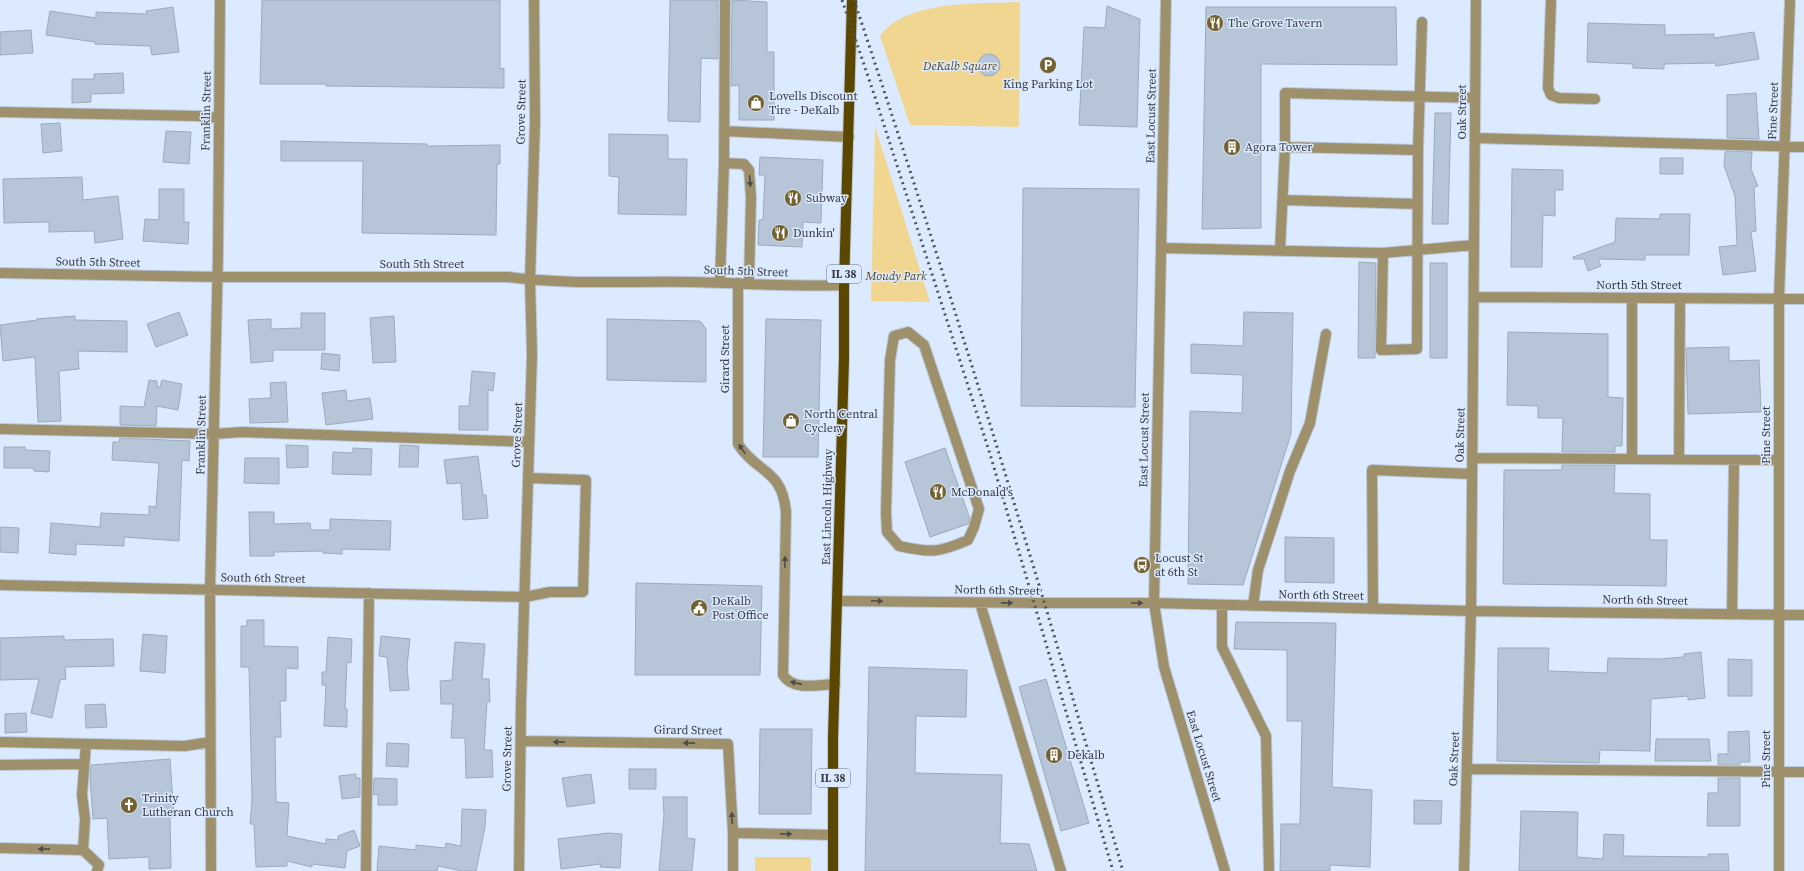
<svg xmlns="http://www.w3.org/2000/svg" width="1804" height="871" font-family="'Source Serif 4',serif">
	<style>
		.green { fill: #f0d691 }
		.building { fill: #b7c5d9; stroke: #9caabd }
		.lines { fill: none; stroke-linecap: round; stroke-linejoin: round }
		.minor-casing { stroke: #bbc7da; stroke-width: 12 }
		.major-casing { stroke: #bbc7da; stroke-width: 12 }
		.minor { stroke: #9e906a; stroke-width: 10 }
		.major { stroke: #5c4700; stroke-width: 10 }
		.rail { stroke: #4d545e; stroke-width: 3; stroke-dasharray: 2 4; stroke-linecap: butt }
		.oneway { fill: #4b4d4c }
		.labels { text-anchor: middle; stroke-width: 3; stroke-linejoin: round; paint-order: stroke }
		.shield { fill: #dceaff; stroke: #68707c; stroke-width: 1 }
		.shield-label { font-size: 11px; font-weight: bold; fill: #363c44 }
		.poi-label { font-size: 12px; fill: #363c44; stroke: #dceaff; text-anchor: start }
		.park-label { font-size: 12px; font-style: italic; fill: #584920; stroke: #dceaff }
		.street-label { font-size: 12px; fill: #363c44; stroke: #dceaff }
	</style>
	<rect width="100%" height="100%" fill="#dceaff"/>
	<path class="green" d="M1020 2 1019 127 910 125 880 36C906 0 979 4 1020 2Z
		M875 126 930 302 871 301Z
		M755 857H811V871H755Z"/>
	<path class="building" d="M262 0H500V69L504 68V88L326 86V84H260Z
		M670 0H718V59L701 58 700 122 668 121Z
		M732 0 767 2V52H774V120H739V85L731 86Z
		M1107 6 1140 19 1137 127 1079 125 1084 27 1105 28Z
		M173 7 179 52 152 55 150 46 95 44V42L46 35 50 11 96 18V12L147 14 146 11Z
		M1206 7H1396L1397 65 1261 64V228L1202 229Z
		M1588 23 1665 25V35L1714 34V38L1754 32 1759 59 1716 66 1715 63 1664 64V69L1633 68V64L1587 62Z
		M31 30 33 53 0 55V32Z
		M978 65a11 11 0 1 1 22 0a11 11 0 1 1-22 0Z
		M123 73 124 93 91 94V102L72 103V79H94V74Z
		M1756 93 1759 139 1727 138V95Z
		M1435 113H1451L1448 224H1432Z
		M60 123 62 151 43 153 41 124Z
		M166 131 191 132 189 164 163 162Z
		M609 134 668 135V159H687L686 215 618 214 619 177 609 176Z
		M281 141 427 144V146L500 145V164H497L496 235 362 233 363 161H281Z
		M1728 151 1752 152 1751 169 1758 186 1754 187 1756 231 1751 232 1756 271 1723 275 1719 247 1737 245 1735 196 1724 166 1725 152Z
		M760 157 823 160 821 223 803 222 802 247 758 245 759 220H763L765 175H759Z
		M1660 158H1683V174H1660Z
		M1512 169 1563 170V190H1555V216L1543 215 1542 267H1511Z
		M82 177 83 200 118 196 123 239 95 243 94 231 49 232V222L4 223 3 179Z
		M1023 188 1139 189 1135 407 1021 406Z
		M159 189H184V222H189L188 244 143 241 145 219 159 220Z
		M1660 214H1690L1689 255H1645V260L1598 259 1601 266 1588 271 1584 259H1573V257L1615 242 1616 218 1660 219Z
		M1359 262 1376 263 1375 358H1358Z
		M1430 263H1447V358H1430Z
		M179 312 188 335 156 347 147 324Z
		M1244 312 1293 313 1291 434 1243 585 1188 584 1190 411 1242 413 1243 375 1191 373V344L1243 346Z
		M301 313H325V350H273V361L251 363 248 320 271 319V329L301 328Z
		M75 316V320L127 321V352L78 351 79 369 59 371 61 421 38 422 35 357 3 361 0 325 37 320 36 319Z
		M394 316 396 362 373 363 370 318Z
		M607 319 699 321 701 322 706 329V382L607 380Z
		M766 319 821 320 818 457H763Z
		M1508 332 1608 334V397L1623 398 1622 446H1615V452H1562L1563 418H1538V406L1507 405Z
		M1729 347V361L1759 360 1761 412 1688 414 1686 348Z
		M322 353 340 355 339 371 321 369Z
		M472 371 495 373 493 391 488 390V430H459V406H469Z
		M149 380 157 381V387H160L162 380 182 384 178 410 157 406 156 426 120 425V406L144 407Z
		M286 382 288 422 250 423 249 399 271 398 270 383Z
		M346 390 347 401 370 398 373 419 326 425 322 393Z
		M120 438 190 441 189 461 182 460 179 541 124 537V546L76 544V555L49 553 51 523 100 527 101 513 149 515V506L156 507 159 463 112 460 113 442H119Z
		M286 445 308 446V467L287 468Z
		M400 445 419 446 418 467H399Z
		M4 447H25V450L50 451 49 472 34 471V468H4Z
		M353 448 372 449 371 475 332 474 333 452 353 453Z
		M945 448 970 519 968 524 930 537 905 462Z
		M478 456 483 495H486L488 518 463 520 461 483 447 484 444 460Z
		M245 458H279V484L244 483Z
		M1562 465H1615L1614 493 1650 494V540H1667L1666 586 1503 584 1504 470H1562Z
		M249 512H274V524L310 523 311 530H330V519L391 521 390 550 342 549V554L323 553V551L274 552V556H250Z
		M0 527 19 528 18 553 0 552Z
		M1285 537 1334 538V583L1285 582Z
		M636 583 762 586 760 675H635Z
		M247 620H264V646L298 647V669L286 668V701H280L281 737H275L276 802 289 803 287 836 326 844V839L338 840V836L354 830 360 846 347 851 345 868 312 864V867L287 861V866L256 867 254 824H250L252 800 249 667H241V626H247Z
		M1236 622 1336 623 1332 787 1372 790 1370 867 1330 865V871H1280L1281 824H1300L1302 721H1287V650L1234 649Z
		M143 634 167 636 165 673 140 671Z
		M64 636V640L113 639 114 666 65 667 66 679 60 680 52 718 31 713 39 679 0 680V638Z
		M381 636 410 639 407 666 409 690 390 691 387 657 379 656Z
		M328 637 352 639 351 663 347 662 345 709H347V727L324 726 326 685H322V672H326Z
		M455 642 485 644 482 679H489L490 702H487L484 750H492L493 777 466 778 465 738H451L453 704H441L440 681 452 680Z
		M1498 648H1549L1548 671 1607 673 1608 658 1659 659 1684 657V654L1701 652 1705 698 1688 700V696L1651 699 1650 751 1600 750 1599 763 1497 761Z
		M1728 659 1752 660V696H1728Z
		M869 667 967 670 966 717 916 716 915 773 1002 775 1000 843 1029 844 1037 871H865Z
		M1046 679 1089 823 1061 831 1019 687Z
		M105 704 107 727 86 728 85 705Z
		M26 713 27 732 5 733V714Z
		M760 729H812L811 814H759Z
		M1749 731 1750 762H1740V765H1718V754H1728V732Z
		M1656 739H1709L1711 761H1655Z
		M387 743 409 744 408 767 386 766Z
		M170 759 174 817H170L171 868 149 869V857L109 859 107 818 93 819 90 778 91 765Z
		M629 769H656V789H629Z
		M356 774V778H360V797L342 799 339 776Z
		M591 774 595 803 567 807 562 778Z
		M374 778 397 779V805H378V794L373 795Z
		M1718 778H1740V826H1707L1708 793H1718Z
		M663 797H687V838L695 839 692 871H659L664 815Z
		M1414 800 1442 801 1441 824H1414Z
		M462 809 486 810 485 827 476 871H462L438 866 437 871H377L379 846 416 850V845L445 848 446 843 461 846Z
		M1521 811 1578 812 1577 857 1603 859 1604 834 1624 835 1623 856 1708 857V854H1728L1729 871H1519Z
		M608 833 622 834 620 868 600 867 601 864 561 869 558 839Z"/>
	<g class="lines">
		<g class="minor-casing">
			<path id="minor" d="M1166 0 1154 603 1164 667 1225 871
				M1551 0 1548 88 1551 95 1559 98 1595 99
				M0 112 198 116 219 118
				M724 131 849 137
				M1475 138 1804 147
				M1285 147 1418 150
				M724 163 744 164 749 170 751 197 749 283
				M1283 200 1418 204
				M1161 248 1383 253 1381 350 1417 349 1418 150 1422 22
				M1280 250 1285 147V93L1475 98
				M1383 253 1474 245
				M0 273 217 277H508C568 285 630 281 691 282 742 283 793 287 844 285
				M720 282 724 163 725 0
				M738 283V444C757 474 782 468 786 512L783 675C793 691 818 685 835 684
				M1474 297 1804 299
				M1632 298V459
				M908 332 924 345 979 509 974 527 968 540C938 553 931 553 899 546L887 532 886 513 890 360 894 336Z
				M0 429 214 434 242 432 529 442
				M1472 458 1779 460
				M1679 459 1680 298
				M0 585 525 597 550 592H583L586 480 528 478
				M838 601 1044 603H1154L1471 611 1804 615
				M980 603 1061 871
				M1222 605V647L1266 736 1269 871
				M1253 606 1258 570 1290 471 1310 423 1326 334
				M1373 609 1372 470 1472 474
				M1732 614 1734 460
				M521 741 728 744 733 833V871
				M0 742 185 746 210 742
				M86 744 82 795 85 819 83 850 99 865 97 871
				M0 765 83 764
				M1467 769 1804 772
				M733 833 833 835
				M0 848 83 850
				M211 871 210 590 218 255 220 0
				M366 871 369 593
				M519 871 521 704 532 354 530 280 535 122 534 0
				M1464 871 1471 611 1476 0
				M1779 871V299L1790 0"/>
		</g>
		<g class="major-casing">
			<path id="major" d="M833 871V738L844 359V285L852 0"/>
		</g>
		<use href="#minor" class="minor"/>
		<use href="#major" class="major"/>
		<path class="rail" d="M842 0 874 94 990 454 1113 871
			M854 0C950 288 1039 579 1123 871"/>
	</g>
	<defs><path id="oneway-solid" d="M-6-.8H1V-3.2L6.5 0L1 3.2V.8H-6Z"/></defs>
	<g class="oneway">
		<use href="#oneway-solid" transform="translate(750 181) rotate(85)"/>
		<use href="#oneway-solid" transform="translate(742 449) rotate(-125)"/>
		<use href="#oneway-solid" transform="translate(785 562) rotate(-89)"/>
		<use href="#oneway-solid" transform="translate(877 601) rotate(2)"/>
		<use href="#oneway-solid" transform="translate(1007 603) rotate(1)"/>
		<use href="#oneway-solid" transform="translate(1137 603)"/>
		<use href="#oneway-solid" transform="translate(796 683) rotate(-167)"/>
		<use href="#oneway-solid" transform="translate(559 742) rotate(-179)"/>
		<use href="#oneway-solid" transform="translate(689 743) rotate(-179)"/>
		<use href="#oneway-solid" transform="translate(732 818) rotate(-93)"/>
		<use href="#oneway-solid" transform="translate(786 834) rotate(1)"/>
		<use href="#oneway-solid" transform="translate(44 849) rotate(-179)"/>
	</g>
	<defs>
		<g id="restaurant-disc" transform="scale(0.9)"><circle r="9.5" fill="#73612f" stroke="#dceaff"/><path d="M-5-6h1v4h1v-4h1v4h1v-4h1v5L-1.5 .5V6h-2V.5L-5-1ZM5-6V6H3V1.5H1.5Q1.5-4 5-6Z" fill="#fff"/></g>
		<g id="parking-disc" transform="scale(0.9)"><circle r="9.5" fill="#73612f" stroke="#dceaff"/><path d="M-3.5-5.5H1a3.5 3.5 0 0 1 0 7H-1V5.5H-3.5ZM-1-3.4V-.6H.8a1.4 1.4 0 0 0 0-2.8Z" fill="#fff"/></g>
		<g id="shop-disc" transform="scale(0.9)"><circle r="9.5" fill="#73612f" stroke="#dceaff"/><path d="M-5-2.5h2.3a2.7 3.5 0 0 1 5.4 0H5L5.5 6h-11ZM-1.5-2.5h3a1.5 2.3 0 0 0-3 0Z" fill="#fff"/></g>
		<g id="building-disc" transform="scale(0.9)"><circle r="9.5" fill="#73612f" stroke="#dceaff"/><path d="M-4-6H4V6H1V3H-1V6H-4ZM-2.5-4.3h1.7v1.8h-1.7ZM.8-4.3h1.7v1.8H.8ZM-2.5-1h1.7V.8h-1.7ZM.8-1h1.7V.8H.8Z" fill="#fff"/></g>
		<g id="bus-disc" transform="scale(0.9)"><circle r="9.5" fill="#73612f" stroke="#dceaff"/><path d="M-5-6H5V4H4V6H2V4H-2V6H-4V4H-5ZM-3.5-4V0h7V-4ZM-3.5 1.2v1.5H-2V1.2ZM2 1.2v1.5H3.5V1.2Z" fill="#fff"/></g>
		<g id="civic-disc" transform="scale(0.9)"><circle r="9.5" fill="#73612f" stroke="#dceaff"/><path d="M-.6-6.5H3V-4.5H.6V-3L4-1V1h2V6H-6V1h2V-1L-.6-3ZM-1.2 2.5V6h2.4V2.5Z" fill="#fff"/></g>
		<g id="church-disc" transform="scale(0.9)"><circle r="9.5" fill="#73612f" stroke="#dceaff"/><path d="M-1.2-6h2.4v3.5h3.3v2.4h-3.3V6h-2.4V-.1h-3.3v-2.4h3.3Z" fill="#fff"/></g>
	</defs>
	<g fill-rule="evenodd">
		<use href="#restaurant-disc" x="1215" y="23"/>
		<use href="#parking-disc" x="1048" y="65"/>
		<use href="#shop-disc" x="756" y="103"/>
		<use href="#building-disc" x="1232" y="147"/>
		<use href="#restaurant-disc" x="793" y="198"/>
		<use href="#restaurant-disc" x="780" y="233"/>
		<use href="#shop-disc" x="791" y="421"/>
		<use href="#restaurant-disc" x="938" y="492"/>
		<use href="#bus-disc" x="1142" y="565"/>
		<use href="#civic-disc" x="699" y="608"/>
		<use href="#building-disc" x="1054" y="755"/>
		<use href="#church-disc" x="129" y="805"/>
	</g>
	<g class="labels">
		<g class="shield">
			<rect x="827" y="265" width="34" height="18" rx="3"/>
			<rect x="816" y="769" width="34" height="18" rx="3"/>
		</g>
		<g class="shield-label">
			<text x="844" y="278">IL 38</text>
			<text x="833" y="782">IL 38</text>
		</g>
		<g class="poi-label">
			<text x="1228" y="27">The Grove Tavern</text>
			<text x="1048" y="88" text-anchor="middle">King Parking Lot</text>
			<text x="769" y="100">Lovells Discount<tspan x="769" dy="14">Tire - DeKalb</tspan></text>
			<text x="1245" y="151">Agora Tower</text>
			<text x="806" y="202">Subway</text>
			<text x="793" y="237">Dunkin'</text>
			<text x="804" y="418">North Central<tspan x="804" dy="14">Cyclery</tspan></text>
			<text x="951" y="496">McDonald's</text>
			<text x="1155" y="562">Locust St<tspan x="1155" dy="14">at 6th St</tspan></text>
			<text x="712" y="605">DeKalb<tspan x="712" dy="14">Post Office</tspan></text>
			<text x="1067" y="759">Dekalb</text>
			<text x="142" y="802">Trinity<tspan x="142" dy="14">Lutheran Church</tspan></text>
		</g>
		<g class="park-label">
			<text x="960" y="70">DeKalb Square</text>
			<text x="896" y="280">Moudy Park</text>
		</g>
		<g class="street-label">
			<text transform="translate(206 111) rotate(-89)" y="4">Franklin Street</text>
			<text transform="translate(1773 111) rotate(-88)" y="4">Pine Street</text>
			<text transform="translate(521 112) rotate(-89)" y="4">Grove Street</text>
			<text transform="translate(1462 112) rotate(-90)" y="4">Oak Street</text>
			<text transform="translate(1151 116) rotate(-89)" y="4">East Locust Street</text>
			<text transform="translate(98 262) rotate(1)" y="4">South 5th Street</text>
			<text x="422" y="268">South 5th Street</text>
			<text transform="translate(746 271) rotate(2)" y="4">South 5th Street</text>
			<text x="1639" y="289">North 5th Street</text>
			<text transform="translate(725 359) rotate(-90)" y="4">Girard Street</text>
			<text transform="translate(201 435) rotate(-89)" y="4">Franklin Street</text>
			<text transform="translate(517 435) rotate(-88)" y="4">Grove Street</text>
			<text transform="translate(1460 435) rotate(-89)" y="4">Oak Street</text>
			<text transform="translate(1766 435) rotate(-90)" y="4">Pine Street</text>
			<text transform="translate(1144 440) rotate(-89)" y="4">East Locust Street</text>
			<text transform="translate(827 507) rotate(-89)" y="4">East Lincoln Highway</text>
			<text transform="translate(263 578) rotate(1)" y="4">South 6th Street</text>
			<text transform="translate(997 590) rotate(1)" y="4">North 6th Street</text>
			<text transform="translate(1321 595) rotate(1)" y="4">North 6th Street</text>
			<text transform="translate(1645 600) rotate(1)" y="4">North 6th Street</text>
			<text transform="translate(688 730) rotate(1)" y="4">Girard Street</text>
			<text transform="translate(1204 756) rotate(73)" y="4">East Locust Street</text>
			<text transform="translate(507 759) rotate(-89)" y="4">Grove Street</text>
			<text transform="translate(1454 759) rotate(-88)" y="4">Oak Street</text>
			<text transform="translate(1766 759) rotate(-90)" y="4">Pine Street</text>
		</g>
	</g>
</svg>
